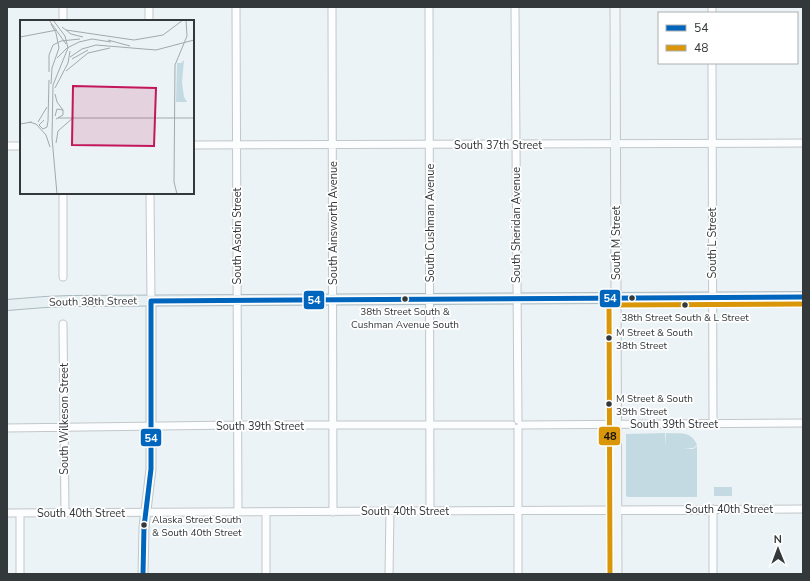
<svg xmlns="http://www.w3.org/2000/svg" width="810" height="581" font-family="'Nunito Sans',sans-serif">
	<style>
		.green { fill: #c3dae3 }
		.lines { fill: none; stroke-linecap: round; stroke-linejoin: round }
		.street-casing { stroke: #c2c7c9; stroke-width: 9 }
		.secondary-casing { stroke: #c2c7c9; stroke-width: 11 }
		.primary-casing { stroke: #aabac0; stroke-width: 12 }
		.street { stroke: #fcfdfe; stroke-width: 7 }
		.secondary { stroke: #f1f6f8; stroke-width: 9 }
		.primary { stroke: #e6eff2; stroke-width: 10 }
		.bus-1-casing { stroke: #fff; stroke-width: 8 }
		.bus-2-casing { stroke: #fff; stroke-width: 8 }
		.bus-1 { stroke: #0065bd; stroke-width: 5 }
		.bus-2 { stroke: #da9609; stroke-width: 5 }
		.bus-dot { fill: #33383a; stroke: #fff; stroke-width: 1.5 }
		.labels { text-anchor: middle; stroke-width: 3.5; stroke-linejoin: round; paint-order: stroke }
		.bus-label { font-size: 10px; fill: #33383a; stroke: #fff; text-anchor: start }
		.street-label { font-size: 11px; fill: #33383a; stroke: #fff }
		.inset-road { fill: none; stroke: #a2a8ab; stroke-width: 1 }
		.view { fill: #c2185b; fill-opacity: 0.15; stroke: #c2185b; stroke-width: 2 }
		.inset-edge { fill: none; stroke: #33383a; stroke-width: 2 }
		.line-badge { stroke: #fff; stroke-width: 1.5 }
		.badge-label { font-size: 11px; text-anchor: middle; font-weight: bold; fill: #fff }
		.pale-badge-label { font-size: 11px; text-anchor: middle; font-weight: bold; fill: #111 }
	</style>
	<rect width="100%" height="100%" fill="#ecf3f6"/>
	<path class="green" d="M665 433V446L666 433C680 434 691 430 697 445L693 448H684L693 449 697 446V497H628L626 496V434Z
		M714 487H732V496H714Z"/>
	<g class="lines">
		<g class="street-casing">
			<path id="street" d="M149 7V21
				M236 7 238 512
				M332 7 333 512
				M429 7 430 511
				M515 7 518 420
				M712 7V13
				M63 21V7
				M712 63 713 424
				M193 145 803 143
				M7 146H21
				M150 193 151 301
				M63 277V193
				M63 324 65 513
				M521 425 803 423
				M7 428 238 425H512
				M518 428V574
				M713 509V574
				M266 512V574
				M7 513 803 509
				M20 574V513
				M389 574 390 511"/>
		</g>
		<g class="secondary-casing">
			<path id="secondary" d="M615 7 617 574
				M143 574 144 527 151 469V301"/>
		</g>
		<g class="primary-casing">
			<path id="primary" d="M7 305 45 302 70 301 803 297"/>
		</g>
		<use href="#street" class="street"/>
		<use href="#secondary" class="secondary"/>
		<use href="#primary" class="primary"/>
		<g class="bus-1-casing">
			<path id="bus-1" d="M151 301 803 297
				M143 574 144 527 151 469V301"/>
		</g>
		<g class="bus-2-casing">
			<path id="bus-2" d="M609 298 610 574
				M616 305 803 304"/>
		</g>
		<use href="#bus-1" class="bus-1"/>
		<use href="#bus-2" class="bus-2"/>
	</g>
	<g class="bus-dot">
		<circle cx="632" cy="298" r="3.5"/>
		<circle cx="405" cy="299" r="3.5"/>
		<circle cx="685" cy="305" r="3.5"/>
		<circle cx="609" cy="338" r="3.5"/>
		<circle cx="609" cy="404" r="3.5"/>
		<circle cx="144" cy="525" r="3.5"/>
	</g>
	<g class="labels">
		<g class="bus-label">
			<text x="405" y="315" text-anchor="middle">38th Street South &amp;<tspan x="405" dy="13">Cushman Avenue South</tspan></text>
			<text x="685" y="321" text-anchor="middle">38th Street South &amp; L Street</text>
			<text x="616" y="336">M Street &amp; South<tspan x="616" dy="13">38th Street</tspan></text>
			<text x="616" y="402">M Street &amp; South<tspan x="616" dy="13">39th Street</tspan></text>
			<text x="152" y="523">Alaska Street South<tspan x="152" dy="13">&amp; South 40th Street</tspan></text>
		</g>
		<g class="street-label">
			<text x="498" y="149">South 37th Street</text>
			<text transform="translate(333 223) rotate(-90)" y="4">South Ainsworth Avenue</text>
			<text transform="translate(430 223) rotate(-90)" y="4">South Cushman Avenue</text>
			<text transform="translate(516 225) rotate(-90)" y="4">South Sheridan Avenue</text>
			<text transform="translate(237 236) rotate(-90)" y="4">South Asotin Street</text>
			<text transform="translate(616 243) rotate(-90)" y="4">South M Street</text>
			<text transform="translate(712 243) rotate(-90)" y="4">South L Street</text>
			<text transform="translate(93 301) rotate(-1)" y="4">South 38th Street</text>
			<text transform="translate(64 419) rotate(-90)" y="4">South Wilkeson Street</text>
			<text x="674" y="428">South 39th Street</text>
			<text x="260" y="430">South 39th Street</text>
			<text x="729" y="513">South 40th Street</text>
			<text x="405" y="515">South 40th Street</text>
			<text x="81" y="517">South 40th Street</text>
		</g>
	</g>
	<g transform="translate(20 20)">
		<rect width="174" height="174" fill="#ecf3f6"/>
		<path d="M164 40 162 62 164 77 167 82H156L157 43H161Z" fill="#c3dae3"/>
		<path class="inset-road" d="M29 0 46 24M33 0 45 16 48 28 33 65 32 118 37 174M42 7 51 14 63 17M46 10 114 20 143 15 163 0M0 17 37 10M88 20 110 26M50 37 62 29 76 25 136 30 174 20M37 38 47 28 59 22 72 19 91 22M52 39 68 30M46 51 68 33 90 28M29 52V35L33 25 41 21 60 19M31 64 32 48 39 28 36 13 31 4M35 68 48 43 50 31M35 74 37 82 43 90M35 96 37 89 43 90V95L36 99M38 98H174M24 100 19 105 23 109 27 107 28 101 29 60M9 102 16 104 26 115 30 127M18 102 27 87M0 104 12 102M36 123 38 111 54 97M157 174 154 162 155 45 167 16 166 0"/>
		<path class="view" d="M53 66 136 68 134 126 52 125Z"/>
		<rect width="174" height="174" class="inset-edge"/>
	</g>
	<g class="line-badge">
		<rect x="599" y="289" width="22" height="19" rx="4" fill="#0065bd"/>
		<rect x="303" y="290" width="22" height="20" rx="4" fill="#0065bd"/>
		<rect x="598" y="426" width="23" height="20" rx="4" fill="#da9609"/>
		<rect x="140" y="428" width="22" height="19" rx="4" fill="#0065bd"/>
	</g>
	<g class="badge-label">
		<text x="610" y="302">54</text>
		<text x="314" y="304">54</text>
		<text x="151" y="442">54</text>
	</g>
	<g class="pale-badge-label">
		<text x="610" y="440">48</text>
	</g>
	<rect width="810" height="581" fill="none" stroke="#33383a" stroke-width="16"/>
	<rect x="658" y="12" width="140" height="52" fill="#ffffff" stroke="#adafb0"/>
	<rect x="666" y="25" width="20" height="6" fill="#0065bd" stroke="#adafb0"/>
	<text x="694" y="32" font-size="12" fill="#33383a">54</text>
	<rect x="666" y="45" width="20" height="6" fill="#da9609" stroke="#adafb0"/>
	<text x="694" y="52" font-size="12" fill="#33383a">48</text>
	<g transform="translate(778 549) rotate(359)" stroke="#ffffff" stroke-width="3" paint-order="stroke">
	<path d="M0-3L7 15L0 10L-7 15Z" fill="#33383a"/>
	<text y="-6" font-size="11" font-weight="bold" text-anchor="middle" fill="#33383a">N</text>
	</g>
</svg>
